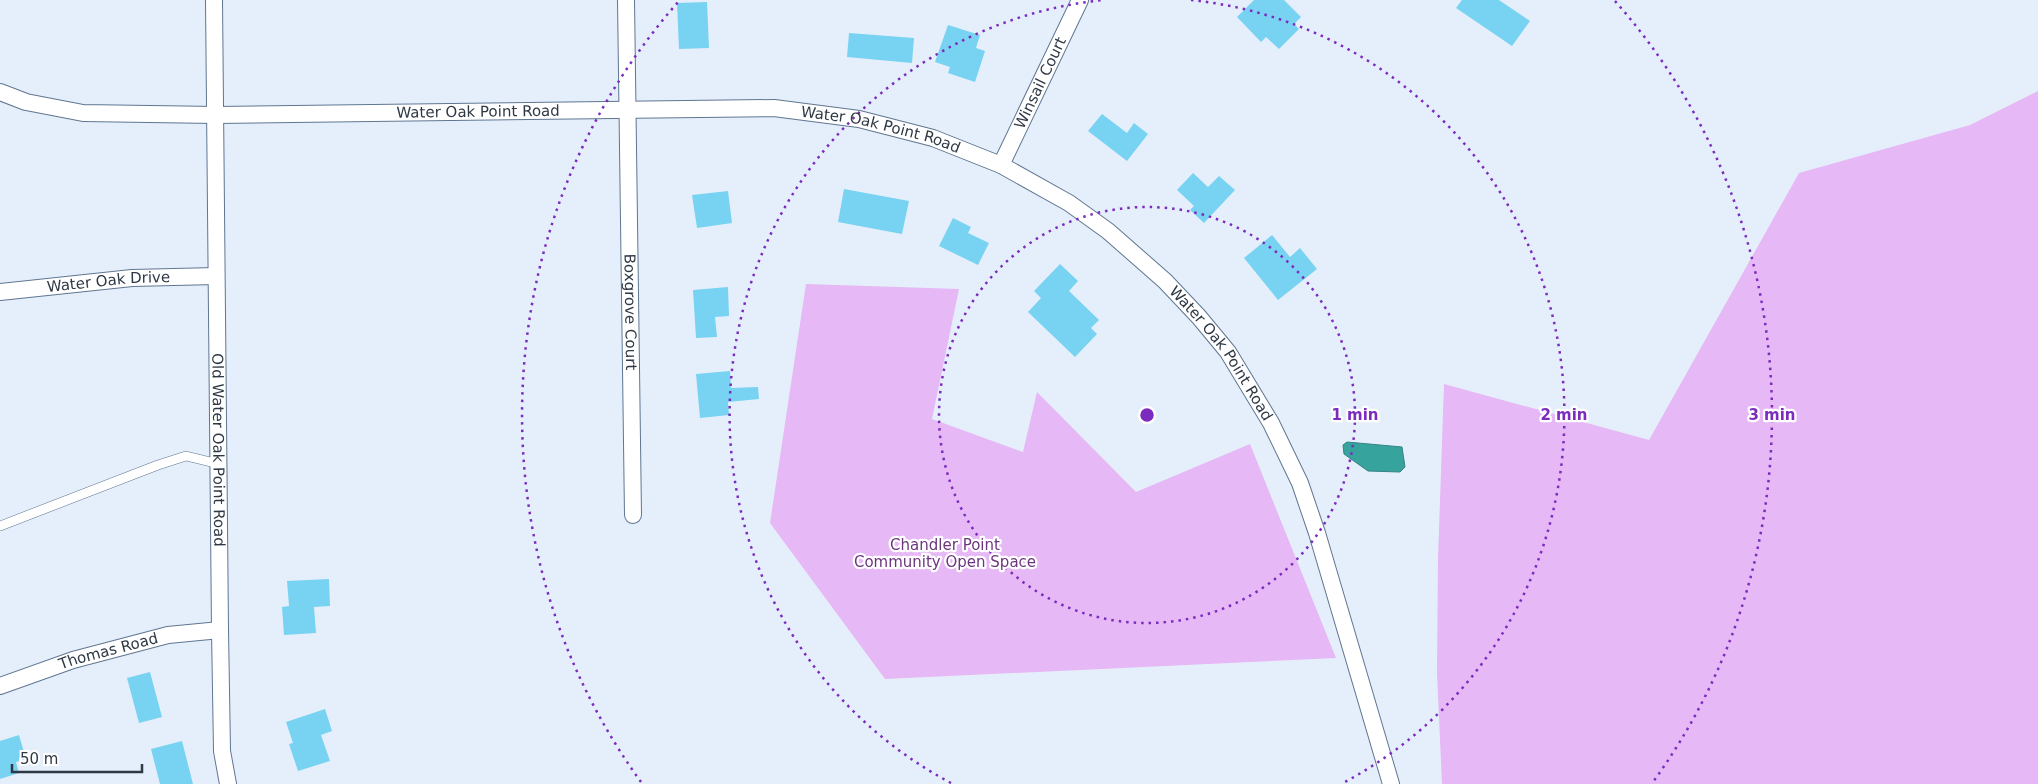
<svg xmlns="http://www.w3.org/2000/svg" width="2038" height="784" font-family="'DejaVu Sans',sans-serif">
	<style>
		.green { fill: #e6b8f5 }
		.water { fill: #37a39d; stroke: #358383 }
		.building { fill: #78d2f1 }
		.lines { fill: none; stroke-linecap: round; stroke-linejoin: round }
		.service-casing { stroke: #5f7691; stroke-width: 10 }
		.minor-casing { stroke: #5f7691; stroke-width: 18 }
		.service { stroke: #fff; stroke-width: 9 }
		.minor { stroke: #fff; stroke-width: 16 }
		.ring { fill: none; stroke: #7b2cbf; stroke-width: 2.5; stroke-dasharray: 2.5 5 }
		.labels { text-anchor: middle; stroke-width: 4.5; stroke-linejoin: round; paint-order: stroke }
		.street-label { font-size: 15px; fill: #2f3945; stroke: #fff }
		.park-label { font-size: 15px; fill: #6c367e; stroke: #fff }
		.centre { fill: #7b2cbf; stroke: #fff; stroke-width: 2.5 }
		.ring-label { font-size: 15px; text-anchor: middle; font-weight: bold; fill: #7b2cbf; stroke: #fff; stroke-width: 4.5; stroke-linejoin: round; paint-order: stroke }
	</style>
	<rect width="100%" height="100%" fill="#e5effb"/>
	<path class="green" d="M2038 91V784H1442L1437 673 1438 559 1444 384 1649 440 1799 173 1970 125Z
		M806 284 959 289 932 419 1023 452 1037 392 1136 492 1250 444 1336 658 885 679 770 523Z"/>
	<path class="water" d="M1347 442 1402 447 1405 467 1400 472 1368 471 1344 454 1343 445Z"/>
	<path class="building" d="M1254 0H1284L1301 17 1294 24 1299 29 1279 49 1266 37 1261 42 1237 17Z
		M1462 0H1499L1530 21 1512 46 1456 8Z
		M707 2 709 48 679 49 677 3Z
		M948 25 980 35 976 48 985 51 975 82 948 73 950 67 935 62Z
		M849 33 914 38 912 63 847 57Z
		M1102 114 1127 133 1134 123 1148 134 1127 161 1088 131Z
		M1193 173 1208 187 1219 176 1235 190 1204 223 1190 210 1194 206 1177 190Z
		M844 189 909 201 902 234 838 222Z
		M728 191 732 223 697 228 692 195Z
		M953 218 971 227 968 233 989 243 978 265 939 246Z
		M1272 235 1290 257 1300 248 1317 269 1278 300 1244 258Z
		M1060 264 1078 281 1069 291 1099 320 1091 328 1097 334 1075 357 1028 312 1041 298 1034 291Z
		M728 287 729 316 715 317 717 337 696 338 693 290Z
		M730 371 731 388 758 387 759 399 728 402 729 415 700 418 696 374Z
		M329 579 330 606 314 607 316 633 284 635 282 607 289 606 287 581Z
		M150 672 162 717 139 723 127 678Z
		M325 709 332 731 321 735 330 761 298 771 289 744 293 743 286 722Z
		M19 735 26 759 16 762 19 773 0 779V741Z
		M182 741 193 784H160L151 749Z"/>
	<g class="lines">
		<g class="service-casing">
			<path id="service" d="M0 526 158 465 186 456 219 464"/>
		</g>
		<g class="minor-casing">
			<g id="minor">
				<path id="s1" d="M214 0 220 630 222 751 228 784"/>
				<path id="s2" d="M626 0 633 515"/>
				<path id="s3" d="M0 92 26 102 83 113 216 115 774 108 859 119 933 138 1001 165 1069 203 1108 231 1165 281 1199 317 1228 352 1271 423 1300 483 1317 533 1391 784"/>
				<path id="s4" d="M1001 165 1080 0"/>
				<path id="s5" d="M0 292 132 278 216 276"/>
				<path id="s6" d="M0 686 73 660 168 635 220 630"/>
			</g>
		</g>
		<use href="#service" class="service"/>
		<use href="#minor" class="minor"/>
	</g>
	<g class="ring">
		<circle cx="1147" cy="415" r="208"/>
		<path d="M951 783A417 417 0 0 1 1103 0M1191 0A417 417 0 0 1 1343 783"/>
		<path d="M641 782A625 625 0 0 1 679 1M1615 1A625 625 0 0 1 1653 782"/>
	</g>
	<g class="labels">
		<g class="street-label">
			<text dy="5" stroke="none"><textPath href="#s4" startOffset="91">Winsail Court</textPath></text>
			<text dy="5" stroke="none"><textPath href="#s3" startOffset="481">Water Oak Point Road</textPath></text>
			<text dy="5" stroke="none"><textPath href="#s3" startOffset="886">Water Oak Point Road</textPath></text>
			<text dy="5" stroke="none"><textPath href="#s5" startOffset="109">Water Oak Drive</textPath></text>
			<text dy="5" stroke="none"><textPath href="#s2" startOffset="312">Boxgrove Court</textPath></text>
			<text dy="5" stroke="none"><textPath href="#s3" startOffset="1306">Water Oak Point Road</textPath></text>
			<text dy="5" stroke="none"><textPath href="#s1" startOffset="450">Old Water Oak Point Road</textPath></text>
			<text dy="5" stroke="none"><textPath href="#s6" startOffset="114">Thomas Road</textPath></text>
		</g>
		<g class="park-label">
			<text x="945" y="550">Chandler Point<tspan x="945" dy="17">Community Open Space</tspan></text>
		</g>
	</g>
	<circle cx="1147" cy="415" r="8" class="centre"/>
	<g class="ring-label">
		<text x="1355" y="420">1 min</text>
		<text x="1564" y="420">2 min</text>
		<text x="1772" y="420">3 min</text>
	</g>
	<path d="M12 764v8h130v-8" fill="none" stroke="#2f3945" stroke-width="2.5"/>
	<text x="20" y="764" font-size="15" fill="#2f3945" stroke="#ffffff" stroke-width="4" paint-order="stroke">50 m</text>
</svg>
